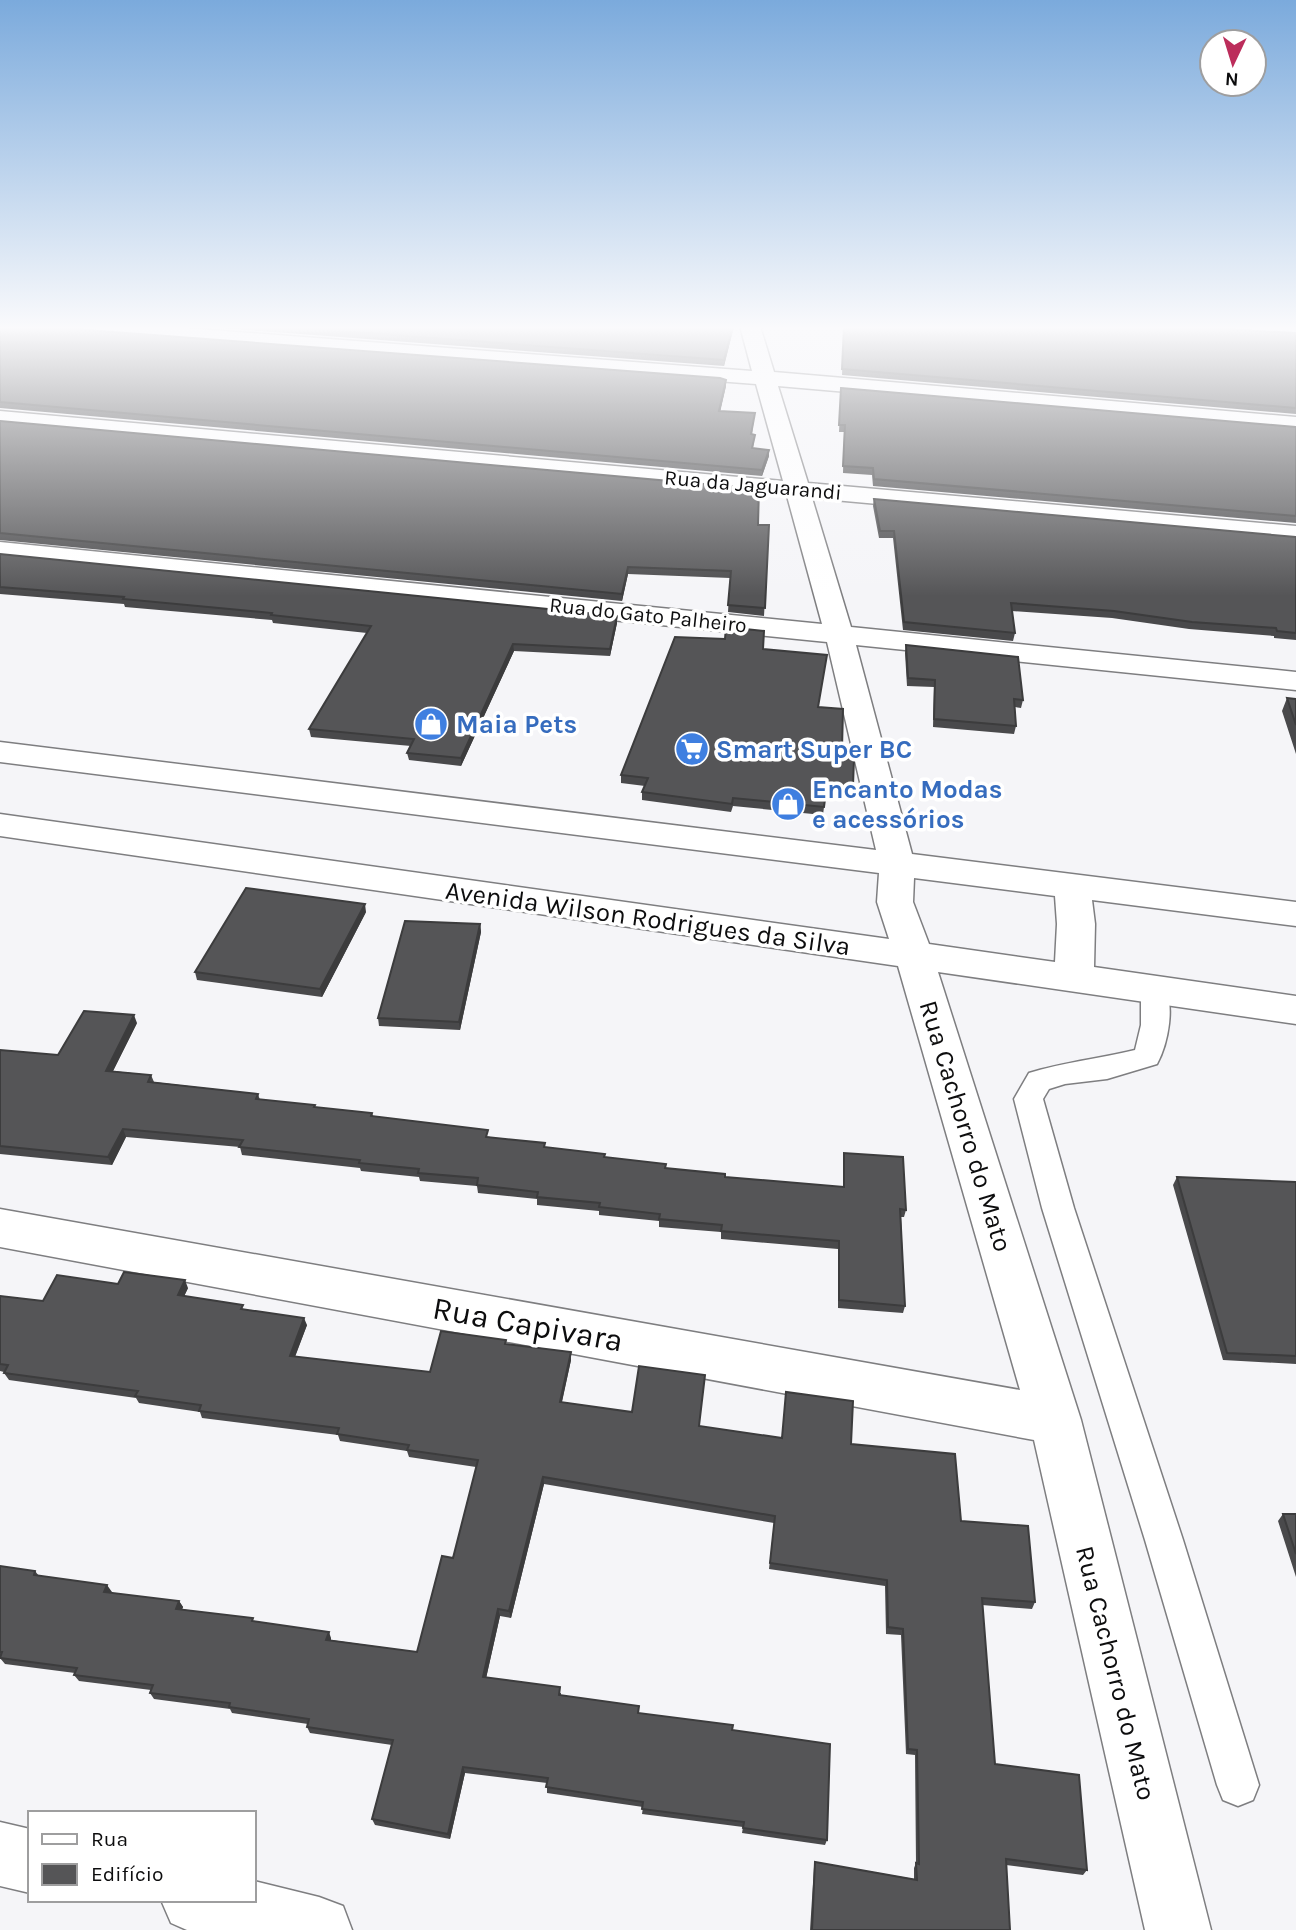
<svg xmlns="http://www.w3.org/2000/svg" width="1296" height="1930" font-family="Karla,sans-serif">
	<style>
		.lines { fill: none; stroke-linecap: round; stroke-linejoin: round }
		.lane-casing { stroke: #7e7e80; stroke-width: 3 }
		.street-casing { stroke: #7e7e80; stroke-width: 3 }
		.lane { fill: #fff; fill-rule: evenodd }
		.street { fill: #fff; fill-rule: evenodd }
		.wall { fill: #49494b }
		.shaded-wall { fill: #3c3c3d }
		.building { fill: #555557; stroke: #3c3c3d; stroke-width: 2 }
		.labels { text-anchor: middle; stroke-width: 7; stroke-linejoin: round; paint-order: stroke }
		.far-street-label { font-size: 21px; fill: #0d0d0e; stroke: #fff }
		.shop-label { font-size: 26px; font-weight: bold; fill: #366cbe; stroke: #fff; text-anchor: start }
		.street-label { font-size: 26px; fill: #0d0d0e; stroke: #fff }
		.near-street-label { font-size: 32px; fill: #0d0d0e; stroke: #fff }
	</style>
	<rect width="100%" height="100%" fill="#f5f5f8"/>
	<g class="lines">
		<g class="lane-casing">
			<path id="lane" d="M1154 981 1163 983C1176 1004 1168 1044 1157 1064L1107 1079 1065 1084 1049 1089 1043 1099 1074 1208 1183 1540 1259 1785 1253 1800 1238 1806 1223 1800 1217 1785 1145 1540 1042 1208 1014 1099 1029 1073C1064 1062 1099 1059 1135 1050L1141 1025V990L1145 983Z"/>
		</g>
		<g class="street-casing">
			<path id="street" d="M66 326H158L752 371 740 326H760L774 372 1296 417V431L778 386 808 483 1296 526V542L812 498 851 627 1296 672V690L856 645 912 854 1296 902V926L1092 900 1095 924 1094 967 1296 996V1024L938 972 1081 1420 1211 1930H1145L1034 1440 0 1247V1209L1020 1390 898 966 0 836V814L889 939 877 902 879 873 0 762V742L876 850 827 642 0 558V542L822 624 787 496 0 425V411L783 481 756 384 76 332ZM914 878 1055 896 1057 924 1055 962 929 944 913 902Z
				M1197 326H1296V337L1207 332Z
				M0 1822 30 1829V1893L0 1886Z
				M254 1881 319 1897 343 1906 352 1930H187L171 1923 161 1900H254Z"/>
		</g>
		<use href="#lane" class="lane"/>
		<use href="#street" class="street"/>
	</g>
	<path class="wall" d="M0 326 74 329 726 386 720 411 754 419 752 434 755 435 753 448 769 450V456L762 476 0 408Z
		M195 326H734L724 366Z
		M844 326 1207 328 1296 333V414L842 375Z
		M841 388 1296 427V523L873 486 872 475 843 473 844 432H839Z
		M0 421 758 525H769L764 616 728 612 730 578 628 574 622 601 0 540Z
		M874 499 1296 537V640L1274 638V636L1189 629 1112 618 1012 611 1015 633 1013 641 903 630 893 538H879L873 506Z
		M0 554 617 616V623L610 656 514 651 461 766 409 760 407 753 411 746 311 737 309 729 367 633 273 623 272 620 125 607 124 604 0 594Z
		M906 645 1023 700 1021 708 1015 707 1016 726 1014 734 933 727 934 687 907 686 905 653Z
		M763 649 819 707 842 749 853 786 852 794 826 791 823 815 733 806 731 812 642 800V792L645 786 621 783V775Z
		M1287 698 1296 699V754L1282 711Z
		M366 912 322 997 197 980 195 972Z
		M480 924 481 932 460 1030 379 1026 378 1018Z
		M137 1023 113 1071 151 1075 154 1082 258 1094 260 1100 315 1105V1107L372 1113 373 1116 546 1147 605 1154V1158L725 1177 843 1187V1161L844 1153 906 1210 904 1217H901L905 1306 903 1313 838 1308V1249L721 1239V1232L659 1227V1221L599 1215V1211L537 1205V1199L478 1193 477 1186 420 1181 419 1177 361 1171 360 1168 242 1155 240 1147 126 1137 112 1165 0 1154V1050L58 1055Z
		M1177 1177 1296 1182V1364L1223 1360 1173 1185Z
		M118 1284 188 1288 184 1296 244 1309 307 1325 295 1357 430 1372 506 1340V1344L571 1352V1360L562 1402 632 1412 705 1375 699 1426 782 1438 851 1444 961 1521 1035 1602 1032 1609 982 1605 995 1764 1087 1870 1083 1875 1006 1865 1010 1930H810L814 1867 815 1862 914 1879V1868L916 1863 915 1755 906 1754 901 1635 886 1634 885 1586 769 1569 774 1523 544 1484 511 1618 500 1616 486 1678 561 1693V1696L639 1713 732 1730 827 1840 825 1845 742 1833 743 1827 642 1814 643 1807 547 1793V1783L465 1773 450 1839 375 1825 372 1819 392 1745 310 1733 307 1727 308 1724 232 1713 230 1709 154 1699 150 1693 151 1690 79 1681 74 1675 75 1673 5 1664 0 1658V1566L35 1571 39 1576 111 1593 179 1601 183 1607 182 1609 255 1622 331 1638V1640L417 1652 453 1558 476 1467 409 1457 407 1451 340 1441 338 1435 202 1418 200 1412 139 1403 136 1398 9 1380 4 1373V1372L0 1371V1296L43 1301Z
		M1283 1514H1296V1577L1278 1521Z"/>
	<path class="shaded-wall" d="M733 326H734L724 366V360Z
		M726 380V386L719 417V411Z
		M769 450V456L762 476V470Z
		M628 567V574L622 601V594Z
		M617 616V623L610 656V649Z
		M513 644 514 651 461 766V758Z
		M365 904 366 912 322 997 320 989Z
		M480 924 481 932 460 1030 459 1022Z
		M134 1015 137 1023 109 1079 106 1071Z
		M123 1129 126 1137 112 1165 108 1157Z
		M185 1280 188 1288 181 1303 178 1295Z
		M304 1318 307 1325 292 1364 290 1356Z
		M571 1352V1360L560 1410V1402Z
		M543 1477 544 1484 511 1618 509 1611Z
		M107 1585 112 1592 109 1598 104 1592Z
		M179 1601 183 1607 180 1615 176 1609Z
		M498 1609 500 1616 485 1683 483 1677Z
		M329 1632 331 1638 329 1646 326 1640Z
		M463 1767 465 1773 450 1839 448 1834Z"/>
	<path class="building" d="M0 326H70L74 329 720 378 726 380 719 411 755 413 751 434 755 435 752 448 769 450 762 470 0 402Z
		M273 326H733L724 360Z
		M844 326H1204L1207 328 1296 333V408L842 369Z
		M841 388 1296 427V516L874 479 873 468 843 466 845 425H839Z
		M0 421 759 489 758 525H769L765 608 728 605 731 571 628 567 622 594 0 533Z
		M874 499 1296 537V633L1277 631 1276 628 1192 622 1114 611 1011 603 1015 633 904 622 894 531H880Z
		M0 554 617 616 610 649 513 644 461 758 407 753 414 739 309 729 371 626 271 615 272 613 123 599 124 597 0 587Z
		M726 627 764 631 763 649 827 655 818 707 843 709 842 749 853 750 854 758 853 786 827 784 824 807 733 798 732 804 642 792 648 778 621 775 675 637 725 639Z
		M906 645 1018 657 1023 700 1014 699 1016 726 934 719 935 680 908 678Z
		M1287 698 1296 699V725Z
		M246 888 365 904 320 989 195 972Z
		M405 921 480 924 459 1022 378 1018Z
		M84 1011 134 1015 106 1071 151 1075 148 1082 258 1094 256 1099 315 1105 314 1107 372 1113 371 1116 488 1130 486 1137 545 1143 544 1147 605 1154 604 1157 666 1164 665 1168 725 1174V1177L844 1187V1153L903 1157 906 1210 900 1209 905 1306 839 1300V1241L721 1231 722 1225 659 1219 660 1214 599 1207 600 1203 537 1197 538 1192 477 1185 478 1178 418 1173 419 1169 359 1163 360 1160 239 1147 243 1140 123 1129 108 1157 0 1146V1050L58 1055Z
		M1177 1177 1296 1182V1356L1227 1353Z
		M124 1272 185 1280 178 1295 243 1305 241 1309 304 1318 290 1356 430 1372 441 1331 506 1340 505 1344 571 1352 560 1402 632 1412 639 1366 705 1375 699 1426 782 1438 786 1392 853 1401 851 1444 955 1454 961 1521 1028 1526 1035 1602 982 1598 995 1764 1079 1775 1087 1870 1006 1859 1010 1930H812L815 1862 917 1880 916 1863 919 1864 917 1750 908 1749 903 1629 888 1627 887 1580 770 1563 775 1516 543 1477 509 1611 498 1609 483 1677 560 1687 559 1695 639 1706 638 1713 733 1725 732 1730 830 1744 827 1840 743 1828 744 1822 642 1809 643 1802 546 1787 548 1778 463 1767 448 1834 372 1819 393 1740 307 1727 309 1719 229 1707 230 1703 150 1693 153 1685 74 1675 77 1668 0 1658 2 1652H0V1566L35 1571 34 1575 107 1585 104 1592 179 1601 176 1609 253 1618 252 1621 329 1632 326 1640 417 1652 442 1556 453 1558 478 1460 407 1450 409 1445 337 1434 339 1428 199 1411 201 1405 135 1396 138 1391 4 1373 8 1365 0 1364V1296L43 1301 57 1275 118 1284Z
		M1283 1514H1296V1554Z"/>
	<linearGradient id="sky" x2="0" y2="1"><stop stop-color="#7baadc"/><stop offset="0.55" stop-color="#fafafc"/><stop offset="1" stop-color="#fafafc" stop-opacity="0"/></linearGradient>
	<rect width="1296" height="596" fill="url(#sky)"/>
	<defs>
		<g id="shop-disc" transform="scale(1.75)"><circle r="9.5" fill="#3f7fe0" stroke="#fff"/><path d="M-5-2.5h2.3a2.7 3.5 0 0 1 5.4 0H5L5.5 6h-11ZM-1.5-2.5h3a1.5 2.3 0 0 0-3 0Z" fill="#fff"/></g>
		<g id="supermarket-disc" transform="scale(1.75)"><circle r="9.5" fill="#3f7fe0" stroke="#fff"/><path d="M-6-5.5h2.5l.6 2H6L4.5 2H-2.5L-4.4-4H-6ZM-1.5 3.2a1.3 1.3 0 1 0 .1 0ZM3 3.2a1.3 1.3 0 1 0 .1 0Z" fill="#fff"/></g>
	</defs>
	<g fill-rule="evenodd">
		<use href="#shop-disc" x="431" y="724"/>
		<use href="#supermarket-disc" x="692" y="749"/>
		<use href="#shop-disc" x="788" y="804"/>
	</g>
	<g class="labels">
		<g class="far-street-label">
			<text transform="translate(753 485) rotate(5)" y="7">Rua da Jaguarandi</text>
			<text transform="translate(648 615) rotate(6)" y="7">Rua do Gato Palheiro</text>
		</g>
		<g class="shop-label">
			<text x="456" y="733">Maia Pets</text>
			<text x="716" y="758">Smart Super BC</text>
			<text x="812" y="798">Encanto Modas<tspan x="812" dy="30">e acessórios</tspan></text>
		</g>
		<g class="street-label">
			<text transform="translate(648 918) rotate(8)" y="9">Avenida Wilson Rodrigues da Silva</text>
			<text transform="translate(966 1126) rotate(73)" y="9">Rua Cachorro do Mato</text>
			<text transform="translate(1116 1673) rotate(76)" y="9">Rua Cachorro do Mato</text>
		</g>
		<g class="near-street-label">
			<text transform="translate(528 1324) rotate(10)" y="11">Rua Capivara</text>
		</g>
	</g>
	<rect x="28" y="1811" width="228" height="91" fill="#ffffff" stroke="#9e9e9f" stroke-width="2"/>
	<rect x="42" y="1834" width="35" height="10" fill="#ffffff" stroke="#9e9e9f" stroke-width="2"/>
	<text x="91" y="1846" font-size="21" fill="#0d0d0e">Rua</text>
	<rect x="42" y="1864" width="35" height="21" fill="#555557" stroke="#9e9e9f" stroke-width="2"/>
	<text x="91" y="1881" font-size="21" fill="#0d0d0e">Edifício</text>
	<g transform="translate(1233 63) rotate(184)"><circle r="33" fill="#ffffff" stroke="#9e9e9f" stroke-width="2"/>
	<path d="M0-5L12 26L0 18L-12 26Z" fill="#bc2d5b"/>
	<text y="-10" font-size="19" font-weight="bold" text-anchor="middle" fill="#0d0d0e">N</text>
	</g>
</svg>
